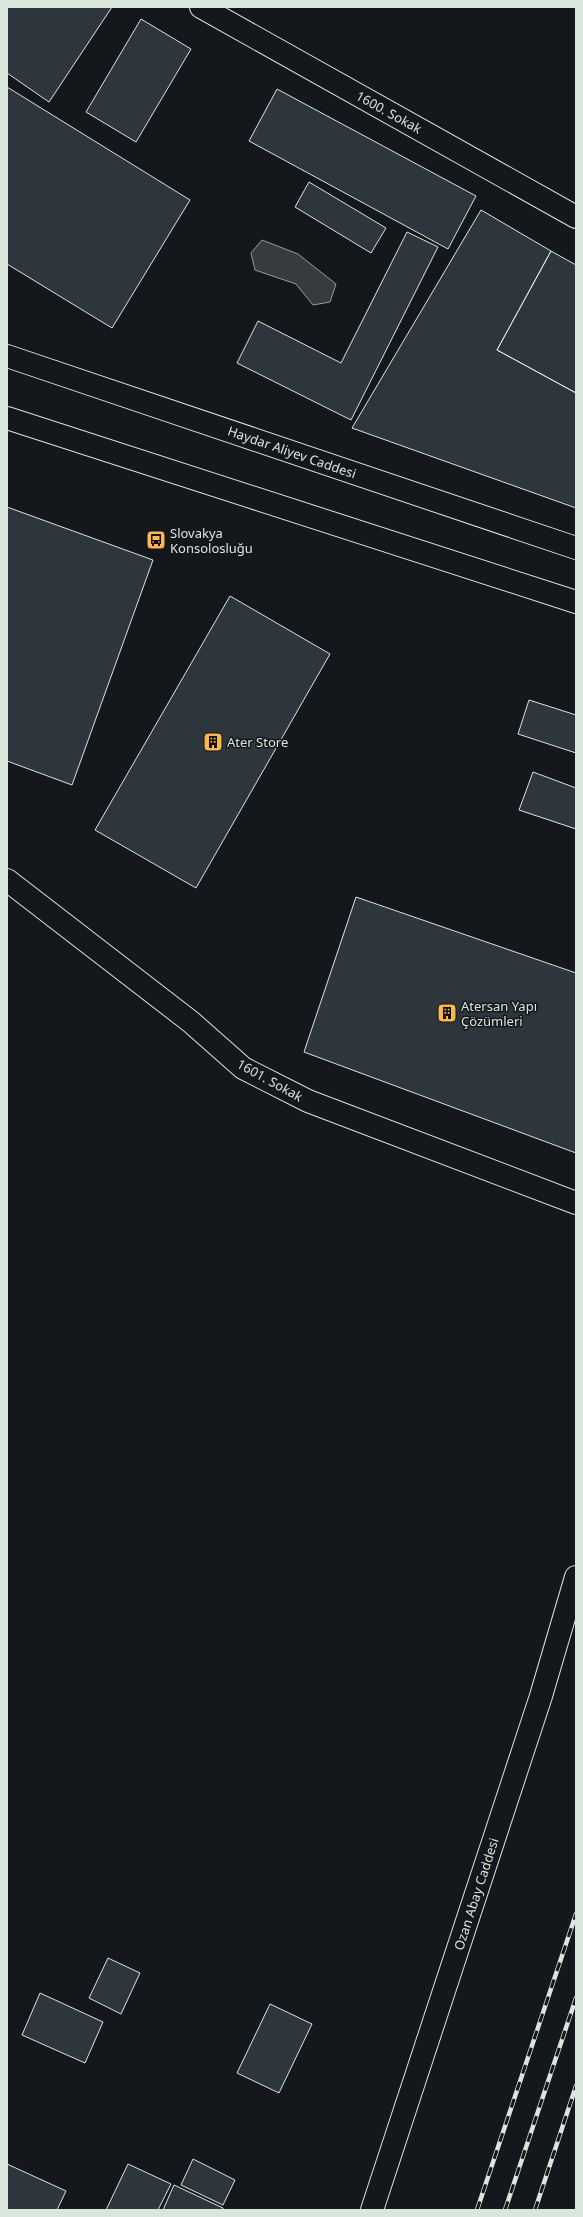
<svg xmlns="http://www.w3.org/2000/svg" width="583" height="2217" font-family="'Noto Sans',sans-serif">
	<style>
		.water { fill: #363b3e; stroke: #939e99 }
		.building { fill: #2c363c; stroke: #d8e6dc }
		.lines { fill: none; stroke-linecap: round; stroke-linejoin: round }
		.street-casing { stroke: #d8e6dc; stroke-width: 24 }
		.secondary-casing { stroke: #d8e6dc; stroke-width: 24 }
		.street { stroke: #14181c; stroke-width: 22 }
		.secondary { stroke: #14181c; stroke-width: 22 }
		.rail-casing { stroke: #d8e6dc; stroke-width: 4.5 }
		.rail { stroke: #14181c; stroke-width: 3; stroke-dasharray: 9; stroke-linecap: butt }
		.labels { text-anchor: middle; stroke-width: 3; stroke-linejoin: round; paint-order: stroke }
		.street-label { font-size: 13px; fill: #d8e6dc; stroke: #14181c }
		.poi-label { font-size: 13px; fill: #d8e6dc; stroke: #14181c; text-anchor: start }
	</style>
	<rect width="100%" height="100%" fill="#14181c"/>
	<path class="water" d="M262 240 298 254 336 284 330 302 313 305 296 284 255 270 251 253Z"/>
	<path class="building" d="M7 7H112L49 102 7 73Z
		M141 19 191 49 136 142 86 112Z
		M7 87 190 200 112 328 7 264Z
		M277 89 476 196 448 249 249 141Z
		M309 182 386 228 371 253 295 207Z
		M481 210 551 251 497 350 576 393V508L352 428Z
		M407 232 438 247 351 420 237 363 258 321 341 363Z
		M551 251 576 265V393L497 350Z
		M7 507 153 560 72 785 7 761Z
		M230 596 330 654 196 888 95 830Z
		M529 700 576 715V753L518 734Z
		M533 772 576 788V829L519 810Z
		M356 897 576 973V1153L304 1052Z
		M108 1958 140 1973 121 2014 89 1998Z
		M40 1993 103 2022 85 2063 22 2035Z
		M270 2004 312 2024 279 2093 237 2073Z
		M193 2159 235 2180 223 2205 181 2185Z
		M7 2164 66 2191 57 2210H7Z
		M128 2164 171 2184 158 2210H106Z
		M174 2185 223 2208V2210H163Z"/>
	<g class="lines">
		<g class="street-casing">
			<path id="street" d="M201 7 576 217
				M7 880 191 1022 243 1068 308 1101 576 1203"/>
		</g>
		<g class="secondary-casing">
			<path id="secondary" d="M7 356 576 548
				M7 418 576 602
				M372 2210 541 1696 576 1577"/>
		</g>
		<use href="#street" class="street"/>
		<use href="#secondary" class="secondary"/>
		<g class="rail-casing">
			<path id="rail" d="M477 2210 576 1914
				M505 2210 576 1998
				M535 2210 576 2086"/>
		</g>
		<use href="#rail" class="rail"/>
	</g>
	<defs>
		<g id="bus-square" transform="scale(1)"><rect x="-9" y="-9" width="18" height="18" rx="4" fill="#ffb74d" stroke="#14181c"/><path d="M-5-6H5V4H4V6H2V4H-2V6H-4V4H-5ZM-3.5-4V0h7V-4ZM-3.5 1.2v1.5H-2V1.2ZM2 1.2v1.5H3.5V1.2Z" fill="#111"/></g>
		<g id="building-square" transform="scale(1)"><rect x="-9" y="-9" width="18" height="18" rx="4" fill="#ffb74d" stroke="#14181c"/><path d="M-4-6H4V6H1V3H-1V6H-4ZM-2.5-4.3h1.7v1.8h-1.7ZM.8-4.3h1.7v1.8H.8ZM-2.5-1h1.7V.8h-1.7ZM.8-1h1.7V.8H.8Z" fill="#111"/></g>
	</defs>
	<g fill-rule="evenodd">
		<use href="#bus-square" x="156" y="540"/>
		<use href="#building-square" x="213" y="742"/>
		<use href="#building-square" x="447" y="1013"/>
	</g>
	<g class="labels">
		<g class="street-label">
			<text transform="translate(389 112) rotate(29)" y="5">1600. Sokak</text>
			<text transform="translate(292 452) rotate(19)" y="5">Haydar Aliyev Caddesi</text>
			<text transform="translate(270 1080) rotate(29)" y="5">1601. Sokak</text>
			<text transform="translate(476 1894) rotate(-72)" y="5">Ozan Abay Caddesi</text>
		</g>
		<g class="poi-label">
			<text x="170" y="538">Slovakya<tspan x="170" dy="15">Konsolosluğu</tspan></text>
			<text x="227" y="747">Ater Store</text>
			<text x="461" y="1011">Atersan Yapı<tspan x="461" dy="15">Çözümleri</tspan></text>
		</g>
	</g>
	<rect width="583" height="2217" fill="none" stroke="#d8e6dc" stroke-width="16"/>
</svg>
